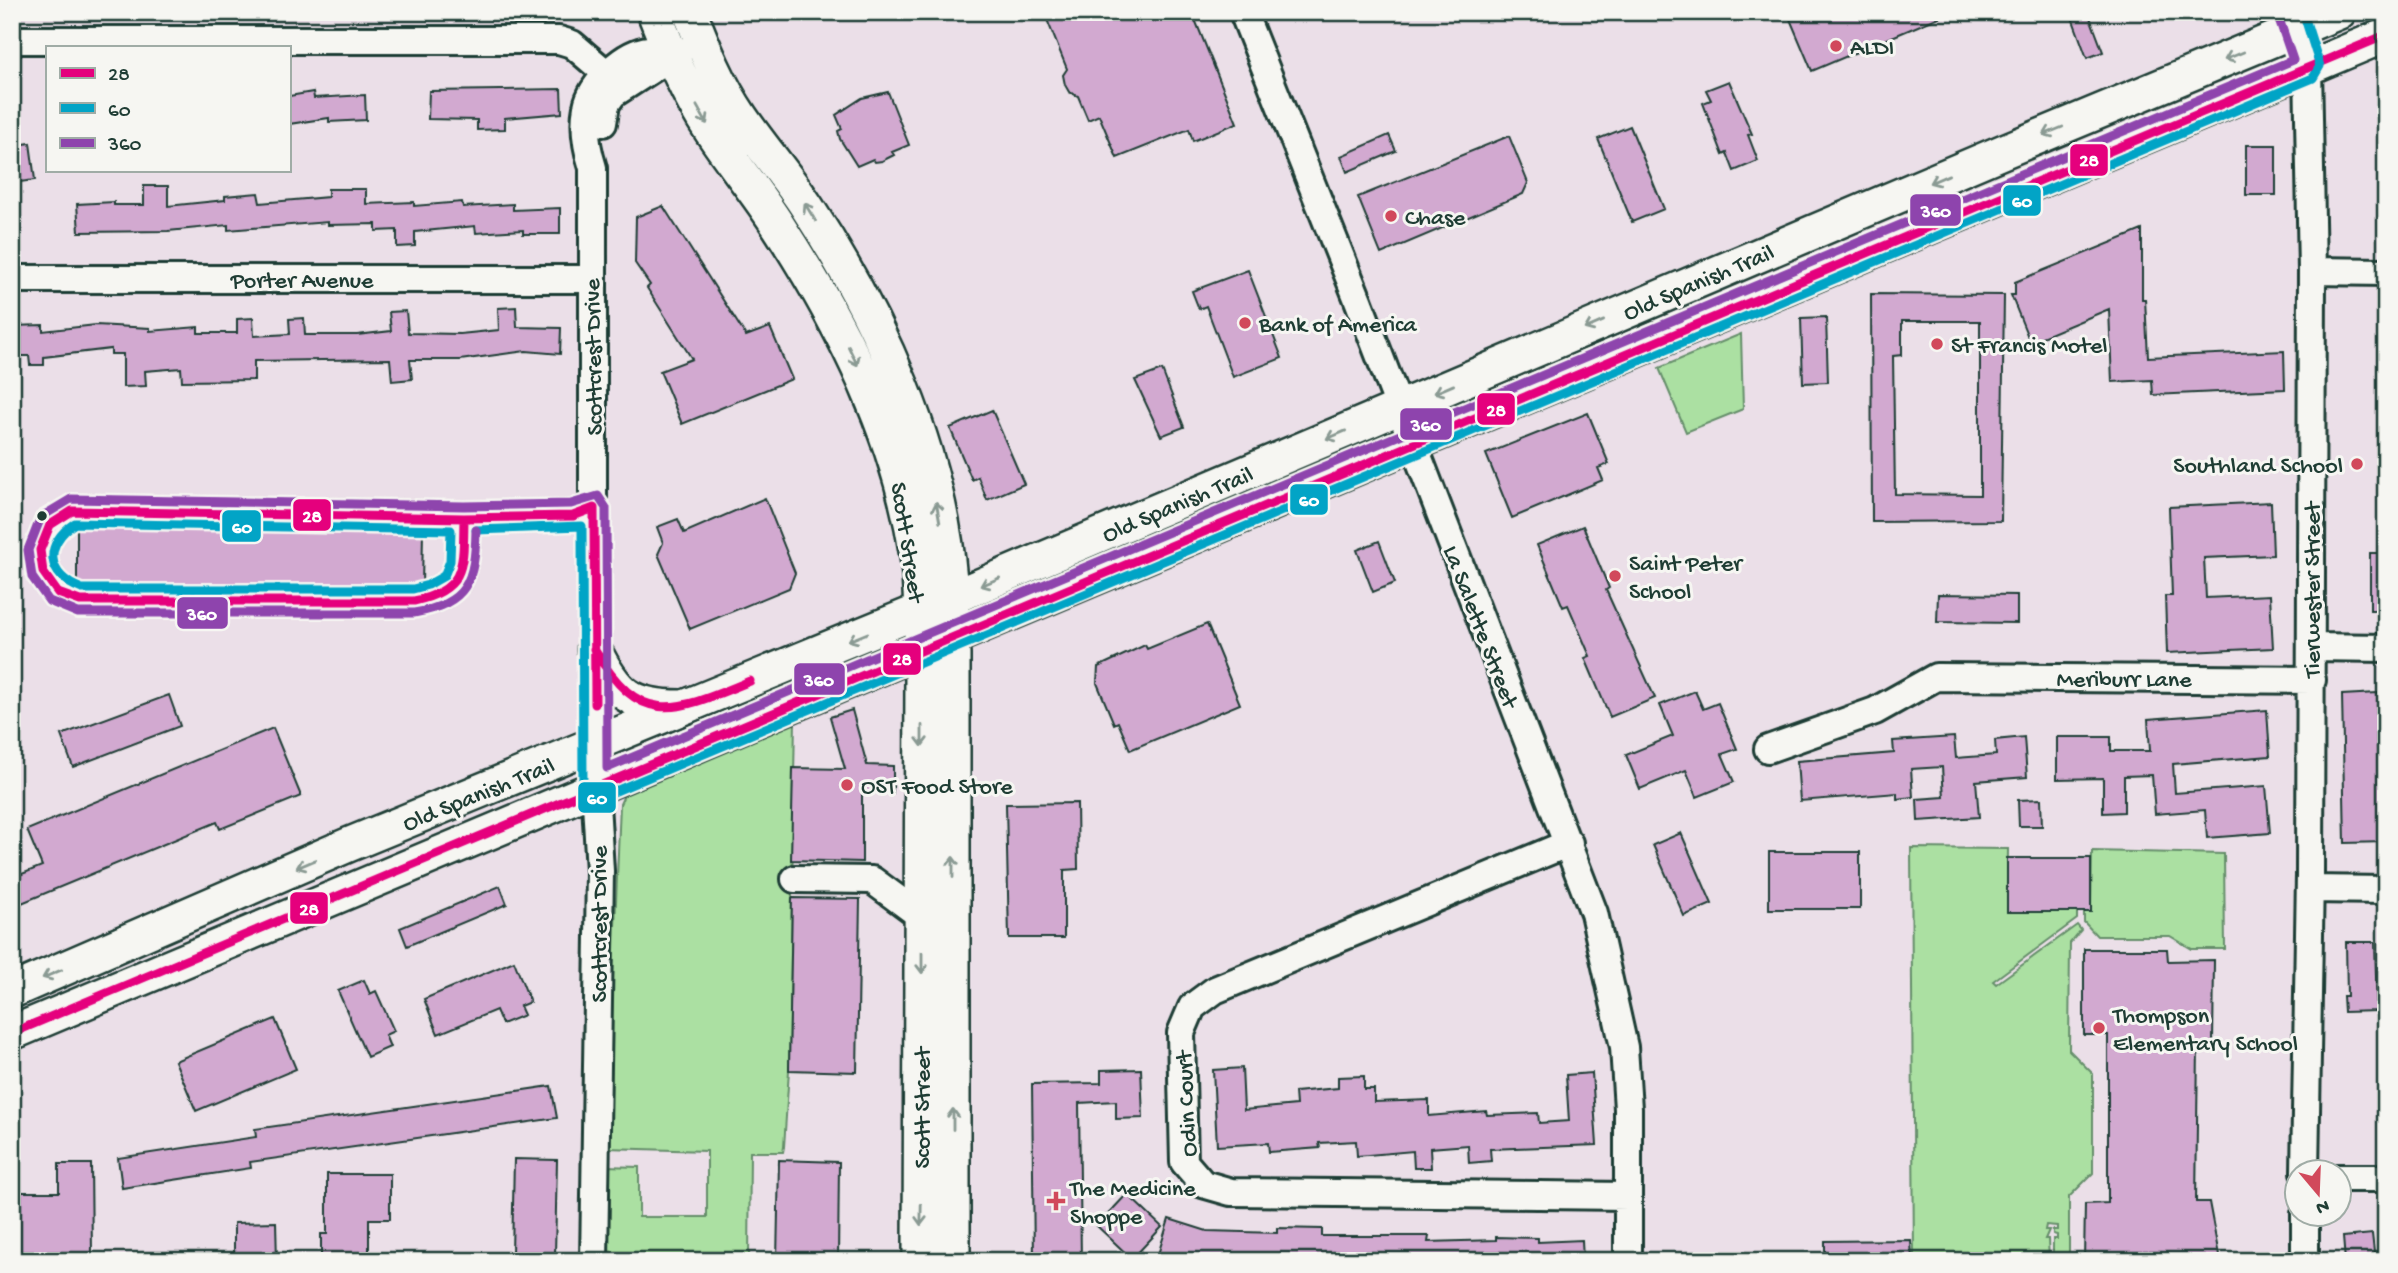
<svg xmlns="http://www.w3.org/2000/svg" width="2398" height="1273" font-family="'Gochi Hand',sans-serif">
	<style>
		.green { fill: #abe0a2; stroke: #658e6b; stroke-width: 2 }
		.building { fill: #d2a9d0; stroke: #1f3d34; stroke-width: 2; fill-rule: evenodd }
		.lines { fill: none; stroke-linecap: round; stroke-linejoin: round }
		.minor-casing { stroke: #1f3d34; stroke-width: 32 }
		.major-casing { stroke: #1f3d34; stroke-width: 38 }
		.minor { stroke: #f6f6f2; stroke-width: 26 }
		.major { stroke: #f6f6f2; stroke-width: 33 }
		.bus-1-casing { stroke: #f6f6f2; stroke-width: 14 }
		.bus-2-casing { stroke: #f6f6f2; stroke-width: 14 }
		.bus-3-casing { stroke: #f6f6f2; stroke-width: 14 }
		.bus-1 { stroke: #e5007d; stroke-width: 9 }
		.bus-2 { stroke: #02a4c6; stroke-width: 9 }
		.bus-3 { stroke: #8e44ad; stroke-width: 9 }
		.oneway { stroke: #8a9a93 }
		.poi-dot { fill: #d1495b; stroke: #f6f6f2; stroke-width: 2.5 }
		.bus-dot { fill: #1f3d34; stroke: #f6f6f2; stroke-width: 2.5 }
		.labels { text-anchor: middle; stroke-width: 6; stroke-linejoin: round; paint-order: stroke }
		.poi-label { font-size: 24px; fill: #1f3d34; stroke: #f6f6f2; text-anchor: start }
		.street-label { font-size: 24px; fill: #1f3d34; stroke: #f6f6f2 }
		.line-badge { stroke: #f6f6f2; stroke-width: 2.5 }
		.badge-label { font-size: 19px; text-anchor: middle; font-weight: bold; fill: #fff }
	</style>
	<rect width="100%" height="100%" fill="#ebdfe8"/>
	<filter id="ink" filterUnits="userSpaceOnUse"><feTurbulence type="fractalNoise" baseFrequency=".0143" numOctaves="2"/><feDisplacementMap in="SourceGraphic" scale="14" xChannelSelector="R" yChannelSelector="G"/><feConvolveMatrix kernelMatrix="1 2 1 2 8 2 1 2 1" color-interpolation-filters="sRGB"/></filter>
	<g filter="url(#ink)">
		<path class="green" d="M1741 334 1743 409 1686 432 1659 368Z
			M795 719 789 1070 784 1147 783 1152H750L749 1261H607L605 1166 639 1167V1217H707V1151L606 1148 620 804 625 793Z
			M1911 848 2008 849 2007 912H2077V919L1993 981 1996 984 2077 925 2081 930 2070 943 2069 1050 2093 1074V1173L2069 1197V1261H2053V1239H2057V1235L2053 1234V1230H2057V1226L2046 1225 2045 1230H2049L2045 1239H2048L2049 1261 1914 1259Z
			M2092 851 2224 854 2225 949H2192L2170 936H2097L2084 922V912H2091Z"/>
		<path class="building" d="M1044 12H1192L1237 123 1193 141 1189 129 1117 158 1099 115 1088 120 1078 96 1069 92 1065 85 1063 75 1067 69Z
			M1787 12H1951L1812 71Z
			M2070 12H2088L2103 52 2087 58Z
			M1729 81 1752 134 1748 135 1758 161 1734 171 1727 153 1723 155 1703 103 1711 100 1706 90Z
			M561 89 562 113 505 118V129L477 130V120L428 119 429 91Z
			M313 92 314 98 365 95 366 120 329 122V118L289 124V96Z
			M888 92 909 145 892 152 894 155 882 161 875 162 873 159 857 166 840 139 838 131 842 129 836 115 862 98Z
			M1630 126 1664 209 1632 222 1598 139Z
			M1389 135 1396 151 1347 172 1341 156Z
			M1509 136 1528 183 1523 194 1381 254 1358 197Z
			M30 143 35 180 12 183V146Z
			M2246 145H2276V195H2246Z
			M144 186H168V206L225 200V196L258 193 260 203 328 197V189H366V204L414 202V206L462 202 463 207 513 204V210L560 208V234H523V230L476 233 475 226 415 232V246L397 247V230L376 231V224L328 225V222L228 230V225L168 231 79 232 77 204 114 202V205H144Z
			M663 206 746 336 770 327 792 379 682 424 660 371 692 359 647 288 650 285 635 263 636 217Z
			M2142 230V299H2145L2148 357 2284 351 2285 389 2153 395 2152 380 2112 382 2109 309 2030 342 2011 295H2015V282Z
			M1248 270 1282 358 1233 377 1206 306 1199 309 1192 291Z
			M1871 294 2004 295 2001 521 1872 522ZM1902 321H1980V495L1895 494 1893 356 1902 355Z
			M516 307 517 327 561 328 560 354 526 351 460 360H410L412 379 392 381 390 359 254 361V380L182 381 181 368 145 371 146 386 123 387V354H111V349L44 357V365H30L29 356H12V326L43 325V331L96 325 150 328V331L198 327V333H237V319L253 318 254 336 290 334 289 319 304 318 305 335H357L391 331 389 312 406 311 408 333 460 334 499 330 498 308Z
			M1826 317 1828 382 1803 383 1801 318Z
			M1162 370 1184 427 1161 436 1135 380Z
			M992 410 1024 484 987 500 978 477 972 480 950 428Z
			M1588 413 1609 464 1598 468 1603 480 1512 518 1486 454Z
			M765 498 795 573 789 588 690 629 658 554 663 543 657 527 678 519 684 533Z
			M2271 502 2273 555 2204 558 2206 598 2270 595 2273 648 2167 653 2165 596H2172L2169 507Z
			M1583 526 1609 588 1606 590 1655 698 1610 717 1585 658 1590 656 1568 605 1563 607 1537 545Z
			M77 528 423 530 422 587 77 584Z
			M1379 541 1395 583 1373 592 1357 550Z
			M2370 553H2386V610H2370Z
			M1938 594 2017 595V623L1937 622Z
			M1207 624 1240 704 1130 750 1118 722 1114 724 1097 683 1098 667 1145 645 1147 649Z
			M1695 691 1703 709 1718 703 1737 749 1722 754 1734 782 1697 797 1686 770 1640 789 1626 755 1673 736 1660 705Z
			M2378 693 2386 694V730H2377L2379 775H2386V842L2345 843 2342 695Z
			M169 695 180 726 73 767 61 735Z
			M852 710 867 765 893 766V793L862 792V862L791 860 793 768 845 769 830 717Z
			M2267 710 2270 756 2173 764 2175 793 2266 786 2270 833 2207 838 2205 810 2155 814 2152 775 2124 776V812L2103 813V778L2057 779V737H2111V751H2150L2148 719Z
			M273 728 301 796 220 829 217 822 12 907V878L42 866 27 830Z
			M1954 737 1956 758 1996 755 1995 740 2024 737 2027 777 1976 781 1979 817 1918 821 1917 799 1944 797 1942 767 1911 769 1913 797 1897 799V793L1800 801 1797 761 1894 753 1893 741Z
			M2041 799 2042 826H2019L2018 800Z
			M1077 803 1078 869 1064 870V938H1009L1006 804Z
			M1681 833 1712 904 1684 916 1653 845Z
			M1769 852H1860V909H1769Z
			M2007 858H2091V912H2007Z
			M500 886 507 904 407 946 400 928Z
			M792 898 860 899 857 1072 789 1070Z
			M2346 942H2375L2377 1011 2344 1012 2343 996H2347Z
			M2084 949H2167L2168 961 2214 960 2213 1044 2198 1045 2196 1202H2209L2220 1261H2084L2085 1204 2108 1203V1035H2084Z
			M514 961 530 1002 520 1006 524 1015 502 1024 496 1010 438 1034 424 999Z
			M364 980 370 994 376 991 394 1031 385 1035 390 1047 367 1057 338 991Z
			M275 1019 296 1069 196 1111 175 1061Z
			M1242 1068 1244 1110 1296 1105 1295 1092 1338 1088V1077L1364 1076V1089H1374V1102L1429 1100V1116L1486 1111 1487 1115 1538 1113 1539 1123 1569 1121 1566 1075 1592 1073 1597 1145 1490 1149 1491 1161 1469 1163 1468 1145 1430 1148 1431 1168H1414L1413 1151 1357 1156 1356 1141 1319 1143 1320 1148 1269 1152 1268 1143 1217 1146 1213 1070Z
			M1141 1069 1143 1118 1116 1119V1101L1079 1103 1081 1261H1034L1032 1084 1101 1083V1070Z
			M551 1086 557 1118 250 1162 251 1168 122 1188 118 1158 256 1137 255 1129Z
			M514 1159 557 1160 555 1255 512 1254Z
			M779 1160 839 1162 838 1261H777Z
			M59 1164H91L92 1255H32V1261H12V1192H59Z
			M327 1174H390V1219H369V1261H321V1234H327Z
			M1127 1194 1162 1227 1132 1259 1097 1226Z
			M1169 1219 1207 1231 1277 1233V1228L1322 1229V1236H1429L1428 1242 1496 1240V1237L1538 1238V1242L1582 1240 1583 1261H1156Z
			M276 1222 277 1261H234V1223Z
			M2372 1234 2375 1261H2345L2343 1237Z
			M1911 1240 1912 1261H1825V1241Z"/>
		<g class="lines">
			<g class="minor-casing">
				<path id="minor" d="M1243 12 1358 300 1594 913 1624 1047 1628 1109V1261
					M2290 12 2308 67 2312 271 2310 875 2305 1172
					M12 40H559L572 44 607 74
					M603 123 606 104 613 94 680 51
					M2312 271 2386 272
					M12 279H591
					M2312 647 2386 648
					M1768 749 1875 711 1936 677 2312 680
					M1569 843 1215 990 1192 1007 1181 1033 1184 1162 1203 1184 1231 1192 1628 1196
					M795 879 872 880 922 917
					M2310 889 2386 890
					M2338 1178H2386
					M2305 1214V1261
					M594 1261 600 871 595 786 593 608V168C587 149 583 127 587 107 591 84 625 52 649 50 655 49 665 53 671 55"/>
			</g>
			<g class="major-casing">
				<path id="major" d="M654 12C670 53 687 95 711 131 733 164 758 194 779 227 844 327 899 437 917 556 922 593 921 631 922 668L920 1261
					M690 12C704 48 719 85 741 117 762 148 787 176 807 207 879 317 939 448 950 580 952 605 952 630 953 655V1261
					M594 649C616 694 630 707 681 707
					M12 991 348 845 970 590 2002 152 2339 12
					M12 1033 2386 35"/>
			</g>
			<use href="#minor" class="minor"/>
			<use href="#major" class="major"/>
			<g class="bus-1-casing">
				<path id="bus-1" d="M72 511 464 518C463 565 467 590 414 601H80L58 593 43 572 40 550 50 525Z
					M464 518 573 516 594 508 595 704
					M594 649C641 729 675 712 750 681
					M12 1033 2386 35"/>
			</g>
			<g class="bus-2-casing">
				<path id="bus-2" d="M75 523 451 530 450 561 444 576 428 585 413 589H82C46 576 43 544 75 523Z
					M476 530 582 526 583 787 588 796 599 798 2313 78 2320 66 2303 12"/>
			</g>
			<g class="bus-3-casing">
				<path id="bus-3" d="M476 530C475 580 468 604 414 613H78L49 601 32 577 28 550 41 517 71 499 464 506 571 504 598 496 606 508 607 768 2293 60 2278 16"/>
			</g>
			<use href="#bus-1" class="bus-1"/>
			<use href="#bus-2" class="bus-2"/>
			<use href="#bus-3" class="bus-3"/>
		</g>
		<defs><path id="oneway-shaft" d="M-6 0H5M1.5-3L5.5 0L1.5 3" fill="none" stroke-width="1.6" stroke-linecap="round" stroke-linejoin="round" transform="scale(1.75)"/></defs>
		<g class="oneway">
			<use href="#oneway-shaft" transform="translate(2234 56) rotate(158)"/>
			<use href="#oneway-shaft" transform="translate(702 115) rotate(61)"/>
			<use href="#oneway-shaft" transform="translate(2053 131) rotate(158)"/>
			<use href="#oneway-shaft" transform="translate(1939 179) rotate(157)"/>
			<use href="#oneway-shaft" transform="translate(810 212) rotate(-122)"/>
			<use href="#oneway-shaft" transform="translate(1594 325) rotate(157)"/>
			<use href="#oneway-shaft" transform="translate(853 356) rotate(64)"/>
			<use href="#oneway-shaft" transform="translate(1444 389) rotate(157)"/>
			<use href="#oneway-shaft" transform="translate(1336 435) rotate(157)"/>
			<use href="#oneway-shaft" transform="translate(938 512) rotate(-100)"/>
			<use href="#oneway-shaft" transform="translate(990 582) rotate(157)"/>
			<use href="#oneway-shaft" transform="translate(858 637) rotate(158)"/>
			<use href="#oneway-shaft" transform="translate(922 736) rotate(90)"/>
			<use href="#oneway-shaft" transform="translate(306 864) rotate(157)"/>
			<use href="#oneway-shaft" transform="translate(953 867) rotate(-90)"/>
			<use href="#oneway-shaft" transform="translate(922 963) rotate(90)"/>
			<use href="#oneway-shaft" transform="translate(52 974) rotate(157)"/>
			<use href="#oneway-shaft" transform="translate(953 1119) rotate(-90)"/>
			<use href="#oneway-shaft" transform="translate(921 1215) rotate(91)"/>
		</g>
	</g>
	<g class="poi-dot">
		<circle cx="1836" cy="46" r="7"/>
		<circle cx="1391" cy="216" r="7"/>
		<circle cx="1245" cy="323" r="7"/>
		<circle cx="1937" cy="344" r="7"/>
		<circle cx="2357" cy="464" r="7"/>
		<circle cx="1615" cy="576" r="7"/>
		<circle cx="847" cy="785" r="7"/>
		<circle cx="2099" cy="1028" r="7"/>
		<path d="M1052.5 1190.5h7v7h7v7h-7v7h-7v-7h-7v-7h7z"/>
	</g>
	<circle class="bus-dot" cx="42" cy="516" r="6"/>
	<g class="labels">
		<g class="poi-label">
			<text x="1850" y="54">ALDI</text>
			<text x="1405" y="224">Chase</text>
			<text x="1259" y="331">Bank of America</text>
			<text x="1951" y="352">St Francis Motel</text>
			<text x="2343" y="472" text-anchor="end">Southland School</text>
			<text x="1629" y="570">Saint Peter<tspan x="1629" dy="28">School</tspan></text>
			<text x="861" y="793">OST Food Store</text>
			<text x="2113" y="1022">Thompson<tspan x="2113" dy="28">Elementary School</tspan></text>
			<text x="1070" y="1195">The Medicine<tspan x="1070" dy="28">Shoppe</tspan></text>
		</g>
		<g class="street-label">
			<text x="302" y="287">Porter Avenue</text>
			<text transform="translate(1698 281) rotate(-23)" y="8">Old Spanish Trail</text>
			<text transform="translate(592 357) rotate(-91)" y="8">Scottcrest Drive</text>
			<text transform="translate(1177 503) rotate(-23)" y="8">Old Spanish Trail</text>
			<text transform="translate(909 542) rotate(81)" y="8">Scott Street</text>
			<text transform="translate(2311 590) rotate(-90)" y="8">Tierwester Street</text>
			<text transform="translate(1482 626) rotate(69)" y="8">La Salette Street</text>
			<text x="2124" y="686">Meriburr Lane</text>
			<text transform="translate(478 793) rotate(-22)" y="8">Old Spanish Trail</text>
			<text transform="translate(598 924) rotate(-90)" y="8">Scottcrest Drive</text>
			<text transform="translate(1185 1104) rotate(-93)" y="8">Odin Court</text>
			<text transform="translate(921 1108) rotate(-90)" y="8">Scott Street</text>
		</g>
	</g>
	<g class="line-badge">
		<rect x="2069" y="143" width="40" height="34" rx="7" fill="#e5007d"/>
		<rect x="2002" y="184" width="40" height="33" rx="7" fill="#02a4c6"/>
		<rect x="1909" y="193" width="53" height="34" rx="7" fill="#8e44ad"/>
		<rect x="1476" y="392" width="40" height="34" rx="7" fill="#e5007d"/>
		<rect x="1399" y="407" width="54" height="34" rx="7" fill="#8e44ad"/>
		<rect x="1289" y="483" width="40" height="33" rx="7" fill="#02a4c6"/>
		<rect x="292" y="498" width="40" height="34" rx="7" fill="#e5007d"/>
		<rect x="221" y="509" width="41" height="34" rx="7" fill="#02a4c6"/>
		<rect x="176" y="596" width="53" height="34" rx="7" fill="#8e44ad"/>
		<rect x="882" y="642" width="40" height="34" rx="7" fill="#e5007d"/>
		<rect x="793" y="662" width="53" height="34" rx="7" fill="#8e44ad"/>
		<rect x="577" y="781" width="40" height="33" rx="7" fill="#02a4c6"/>
		<rect x="289" y="891" width="40" height="34" rx="7" fill="#e5007d"/>
	</g>
	<g class="badge-label">
		<text x="2089" y="166">28</text>
		<text x="2022" y="207">60</text>
		<text x="1936" y="217">360</text>
		<text x="1496" y="416">28</text>
		<text x="1426" y="431">360</text>
		<text x="1309" y="506">60</text>
		<text x="312" y="522">28</text>
		<text x="242" y="533">60</text>
		<text x="202" y="620">360</text>
		<text x="902" y="665">28</text>
		<text x="819" y="686">360</text>
		<text x="597" y="804">60</text>
		<text x="309" y="915">28</text>
	</g>
	<rect width="2398" height="1273" fill="none" stroke="#f6f6f2" stroke-width="42"/>
	<rect x="21" y="21" width="2356" height="1231" fill="none" stroke="#1f3d34" stroke-width="2.5" filter="url(#ink)"/>
	<rect x="46" y="46" width="245" height="126" fill="#f6f6f2" stroke="#a0aca6" stroke-width="2"/>
	<rect x="60" y="68" width="35" height="10" fill="#e5007d" stroke="#a0aca6" stroke-width="2"/>
	<text x="108" y="80" font-size="21" fill="#1f3d34">28</text>
	<rect x="60" y="103" width="35" height="10" fill="#02a4c6" stroke="#a0aca6" stroke-width="2"/>
	<text x="108" y="116" font-size="21" fill="#1f3d34">60</text>
	<rect x="60" y="138" width="35" height="10" fill="#8e44ad" stroke="#a0aca6" stroke-width="2"/>
	<text x="108" y="150" font-size="21" fill="#1f3d34">360</text>
	<g transform="translate(2318 1193) rotate(161)"><circle r="33" fill="#f6f6f2" stroke="#a0aca6" stroke-width="2"/>
	<path d="M0-5L12 26L0 18L-12 26Z" fill="#d1495b"/>
	<text y="-10" font-size="19" font-weight="bold" text-anchor="middle" fill="#1f3d34">N</text>
	</g>
</svg>
